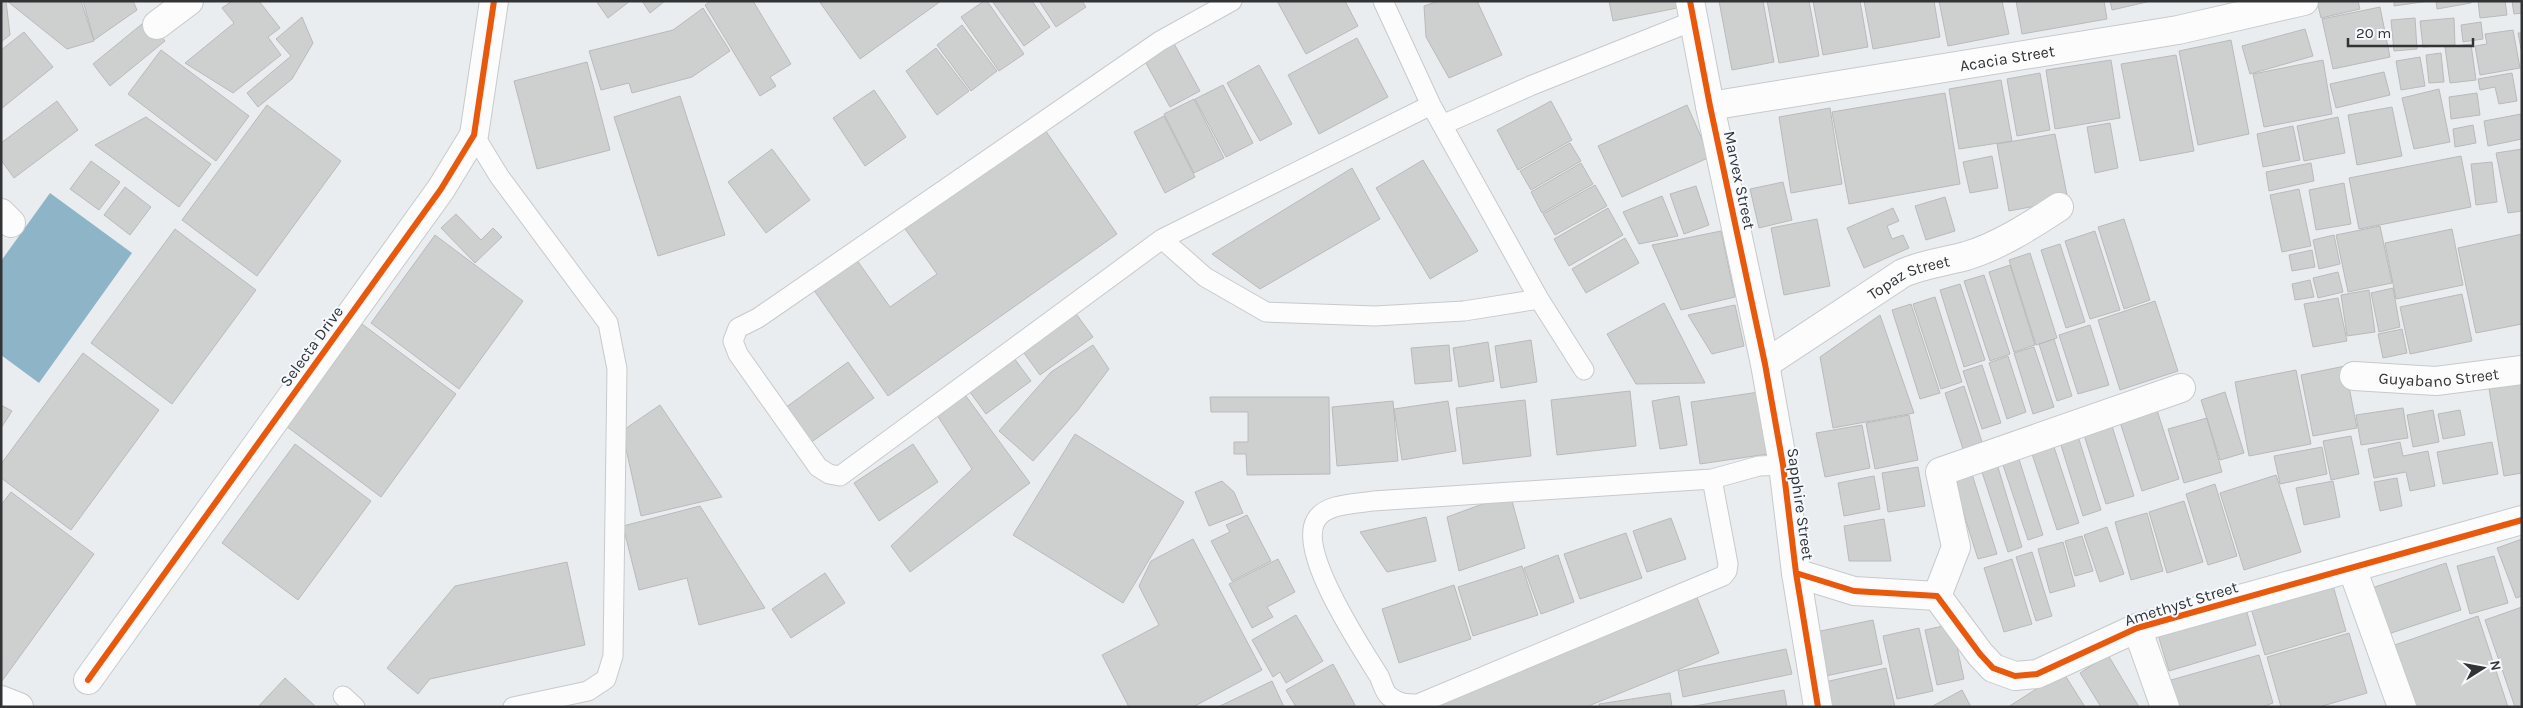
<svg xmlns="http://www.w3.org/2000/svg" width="2523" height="708" font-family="Karla,sans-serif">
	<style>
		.water { fill: #8eb4c8 }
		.building { fill: #cecfcf; stroke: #bababb }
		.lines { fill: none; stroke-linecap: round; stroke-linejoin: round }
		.lane-casing { stroke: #c7cacb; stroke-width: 21 }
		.street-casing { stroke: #c7cacb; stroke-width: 30 }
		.lane { stroke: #fcfcfd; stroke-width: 19 }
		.street { stroke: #fcfcfd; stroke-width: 28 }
		.cycleway-casing { stroke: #f6fafe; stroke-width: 9 }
		.cycleway { stroke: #e8590c; stroke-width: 6 }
		.labels { text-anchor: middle; stroke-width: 4; stroke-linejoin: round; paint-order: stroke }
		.street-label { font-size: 16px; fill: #313334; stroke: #f6fafe }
	</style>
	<rect width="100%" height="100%" fill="#eaedef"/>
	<path class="water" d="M50 193 132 253 39 383 1 355V261Z"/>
	<path class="building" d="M1 1H6L10 35 1 42Z
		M7 1H81L94 41 67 49Z
		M83 1H133L137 10 94 40Z
		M232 1H259L280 28 268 37 281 55 233 93 185 63 234 23 222 8Z
		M596 1H630L608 18Z
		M642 1H665L650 13Z
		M711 1H753L791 64 770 77 776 86 760 96 705 5Z
		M819 1H941L860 59Z
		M984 1H987L1024 54 999 71 961 17Z
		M992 1H1032L1050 27 1024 46Z
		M1039 1H1082L1086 7 1056 27Z
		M1277 1H1345L1358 26 1306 54Z
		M1439 1H1477L1502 55 1449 78 1426 37 1424 6Z
		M1609 1H1676L1677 8 1613 21Z
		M1719 1H1763L1774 62 1732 70Z
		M1767 1H1809L1819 56 1779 63Z
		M1813 1H1860L1868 47 1823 55Z
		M1864 1H1934L1940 37 1873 49Z
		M1939 1H2002L2009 34 1948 46Z
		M2016 1H2104L2107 19 2022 34Z
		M2110 1H2151L2112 10Z
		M2317 1H2358L2360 9 2321 18Z
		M2394 1H2429L2394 6Z
		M2436 1H2471V3L2437 9Z
		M2478 1H2505L2507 15 2480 18Z
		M2512 1H2522V13L2514 14Z
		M2380 7 2390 57 2333 69 2322 19Z
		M703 8 730 51 692 77 632 93 629 83 601 90 589 51 673 30Z
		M302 17 313 43 292 79 258 107 247 93 291 56 276 39Z
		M2415 18 2417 49 2394 51 2391 20Z
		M2454 18 2455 45 2423 47 2420 21Z
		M148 19 165 41 110 86 93 64Z
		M2481 22 2483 39 2463 42 2461 25Z
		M962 25 997 71 971 91 937 45Z
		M2305 29 2313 56 2250 74 2242 46Z
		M2513 30 2520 68 2480 75 2475 46 2487 44 2485 34Z
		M24 32 53 67 1 109V50Z
		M2518 33H2522V54Z
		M1171 38 1200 91 1170 107 1141 54Z
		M1357 38 1388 97 1319 134 1288 75Z
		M2231 40 2249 134 2198 145 2179 51Z
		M2471 44 2476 80 2450 83 2445 47Z
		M936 48 969 91 937 115 906 71Z
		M161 50 249 116 216 161 128 94Z
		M2441 53 2444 82 2429 83 2426 55Z
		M2176 55 2194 151 2140 161 2121 64Z
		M2420 57 2425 86 2401 90 2396 61Z
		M2111 60 2120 118 2055 129 2046 70Z
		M2323 60 2332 114 2264 127 2253 74Z
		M587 62 610 150 537 169 514 81Z
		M1259 65 1292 124 1260 141 1227 83Z
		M2384 72 2390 95 2336 108 2330 84Z
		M2040 73 2050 130 2017 136 2007 79Z
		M2512 73 2517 101 2499 104 2495 87 2480 90 2478 79Z
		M2001 80 2012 141 1959 149 1949 89Z
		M1223 85 1253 143 1226 157 1195 99Z
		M2439 89 2450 142 2414 149 2402 98Z
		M874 90 906 137 865 166 833 118Z
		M1945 93 1960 184 1849 204 1832 112Z
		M2477 93 2480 115 2451 119 2449 97Z
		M680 96 725 235 658 256 614 117Z
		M1194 99 1224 158 1194 173 1164 114Z
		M57 101 78 130 14 178 1 160V143Z
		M1551 101 1572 140 1518 170 1497 130Z
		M267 105 341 161 257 276 182 220Z
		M1687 105 1710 157 1622 197 1598 146Z
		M2392 107 2402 156 2357 165 2348 115Z
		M1830 108 1842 184 1791 193 1779 117Z
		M2521 114 2522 139 2488 146 2484 121Z
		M1164 116 1195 177 1165 193 1134 132Z
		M146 117 211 164 179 207 95 145Z
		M2338 117 2345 153 2304 161 2297 126Z
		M2110 123 2118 168 2095 173 2087 127Z
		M2473 125 2476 143 2455 147 2453 129Z
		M2293 126 2300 160 2263 167 2257 134Z
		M1043 127 1117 234 888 396 811 286 854 256 890 307 937 274 903 226Z
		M2055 134 2068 200 2009 211 1997 144Z
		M1570 143 1581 161 1531 190 1520 171Z
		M772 149 810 200 766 233 728 182Z
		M2522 149V211L2508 213 2496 153Z
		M1992 156 1998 188 1970 193 1963 162Z
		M2461 156 2471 207 2359 229 2349 178Z
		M1423 160 1478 251 1430 279 1376 188Z
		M91 161 120 182 99 210 70 189Z
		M2492 162 2497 202 2476 205 2471 164Z
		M1581 163 1593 184 1542 213 1531 192Z
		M2311 163 2314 181 2269 191 2266 172Z
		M1352 168 1380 219 1260 289 1212 254Z
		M1783 182 1792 220 1759 228 1750 189Z
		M2344 183 2351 224 2316 230 2309 190Z
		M1595 185 1607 206 1555 235 1543 214Z
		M1696 186 1709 225 1684 234 1670 194Z
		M125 187 151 207 130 235 104 215Z
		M2299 189 2311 246 2282 252 2270 195Z
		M1662 196 1678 236 1639 244 1623 212Z
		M1945 197 1955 231 1926 240 1915 206Z
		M1608 208 1623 235 1569 266 1554 239Z
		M1893 208 1899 221 1887 226 1892 239 1903 235 1909 248 1864 268 1847 228Z
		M456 214 481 240 493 228 502 237 475 263 441 228Z
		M1817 219 1830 286 1784 295 1771 228Z
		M2124 219 2150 300 2124 309 2098 227Z
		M2380 226 2392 283 2348 292 2336 235Z
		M175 229 256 290 172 404 91 343Z
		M2452 229 2463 285 2396 299 2385 243Z
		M1721 231 1735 297 1681 310 1652 245Z
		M2095 231 2120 310 2090 319 2065 241Z
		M2522 234V324L2476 333 2458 248Z
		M435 235 523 301 459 389 371 323Z
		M2334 235 2340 264 2319 269 2313 240Z
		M1625 238 1639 263 1586 293 1572 269Z
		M2060 244 2085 322 2066 328 2041 250Z
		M2312 250 2315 267 2292 271 2289 255Z
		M2030 253 2057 338 2036 345 2009 260Z
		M2010 265 2035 345 2014 352 1989 272Z
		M2338 272 2343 292 2318 298 2313 278Z
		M1984 275 2010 354 1990 361 1964 281Z
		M2310 280 2314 297 2295 300 2292 284Z
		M1960 284 1985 360 1964 367 1940 290Z
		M2393 288 2400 327 2379 332 2371 293Z
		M2369 290 2375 332 2347 336 2341 295Z
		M2462 294 2472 341 2410 354 2400 307Z
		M1935 297 1962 382 1941 389 1913 304Z
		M2338 298 2347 341 2313 347 2304 304Z
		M2155 301 2178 371 2120 390 2098 320Z
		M1664 303 1705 383 1636 384 1607 334Z
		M1911 304 1940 393 1920 399 1892 310Z
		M1735 305 1744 346 1712 354 1688 315Z
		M1074 311 1093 337 1040 375 1021 349Z
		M1880 315 1914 413 1833 428 1820 357Z
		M362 324 456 394 381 497 286 426Z
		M2090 325 2109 385 2078 394 2059 335Z
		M2402 329 2407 353 2383 358 2378 334Z
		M2054 339 2072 396 2057 401 2039 344Z
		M1531 340 1537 382 1501 388 1495 346Z
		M1488 342 1494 381 1459 387 1453 348Z
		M1093 345 1109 369 1078 410 1033 461 999 431 1051 372Z
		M1449 345 1452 381 1415 384 1411 348Z
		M2034 347 2054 407 2033 414 2014 353Z
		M83 353 159 410 71 530 1 478V464Z
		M1011 354 1031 381 986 414 967 388Z
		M2008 356 2026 412 2007 419 1989 363Z
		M848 362 874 398 810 443 785 408Z
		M1982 365 2001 423 1982 429 1963 371Z
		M2345 366 2357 428 2313 436 2301 375Z
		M2296 370 2311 444 2249 456 2235 382Z
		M2522 383V473L2504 476 2489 389Z
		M1964 386 1982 442 1963 449 1945 393Z
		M960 388 1030 483 910 572 891 546 972 469 933 409Z
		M1630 391 1636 446 1557 455 1551 400Z
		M1759 392 1768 454 1700 464 1691 402Z
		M2225 392 2244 453 2220 460 2201 400Z
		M1679 396 1687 445 1660 449 1652 401Z
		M1210 397H1329L1330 474 1247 475 1246 454H1234V442H1248V412H1211Z
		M1525 400 1531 456 1463 464 1456 408Z
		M1393 401 1398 461 1337 466 1332 407Z
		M1448 401 1456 451 1402 460 1394 409Z
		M1 405 12 411 1 428Z
		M660 405 722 497 641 516 622 431Z
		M2156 407 2179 479 2142 491 2119 419Z
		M2403 408 2408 438 2361 445 2356 415Z
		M2433 410 2439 442 2413 447 2407 415Z
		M2460 410 2465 435 2443 439 2438 414Z
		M1909 415 1918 460 1875 469 1866 423Z
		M2207 418 2222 472 2184 483 2168 429Z
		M2111 423 2134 496 2106 504 2083 432Z
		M1862 425 1870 468 1825 477 1816 433Z
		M1075 434 1184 502 1123 603 1013 535Z
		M2078 436 2101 510 2083 516 2060 442Z
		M2351 436 2359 474 2331 480 2323 441Z
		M2400 442 2403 456 2428 451 2435 486 2410 491 2406 472 2374 478 2368 449Z
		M2492 442 2498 474 2443 484 2437 452Z
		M295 444 371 501 298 600 222 543Z
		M913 444 938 482 879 521 854 483Z
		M2054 447 2079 523 2057 530 2032 454Z
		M2322 447 2327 474 2280 484 2274 456Z
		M2018 456 2043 535 2028 540 2002 462Z
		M1997 464 2022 547 2008 552 1981 469Z
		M1918 467 1925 506 1888 512 1882 473Z
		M1972 474 1997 554 1978 559 1953 480Z
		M2276 475 2301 552 2244 570 2220 493Z
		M1874 476 1880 509 1844 516 1838 483Z
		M2397 478 2402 506 2380 511 2374 482Z
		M1222 481 1234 492 1243 513 1209 526 1195 492Z
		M2333 481 2340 517 2304 525 2296 488Z
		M2215 484 2237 556 2208 565 2186 494Z
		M11 492 94 554 2 681 1 505Z
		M1510 494 1525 548 1459 571 1447 517Z
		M2184 501 2203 562 2167 573 2149 512Z
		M700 506 765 608 699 625 687 578 639 590 623 526Z
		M2147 513 2163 571 2131 580 2115 522Z
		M1247 515 1271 561 1232 581 1211 541 1230 532 1226 525Z
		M1426 517 1436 561 1387 572 1360 532Z
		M1671 518 1686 559 1647 572 1633 531Z
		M1884 519 1891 561H1849L1844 526Z
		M2107 527 2124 574 2100 582 2084 535Z
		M1626 533 1642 578 1580 599 1564 554Z
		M2082 536 2093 571 2075 576 2065 541Z
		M1193 539 1262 670 1193 707H1129L1102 655 1159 625 1139 586 1151 561Z
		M2522 539V596L2516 598 2497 548Z
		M2063 542 2075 586 2050 593 2038 549Z
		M2032 552 2052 616 2036 621 2016 557Z
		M1558 555 1574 602 1541 614 1524 568Z
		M2494 556 2508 603 2470 614 2457 566Z
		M1278 559 1295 592 1267 607 1273 617 1252 628 1229 584Z
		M2012 559 2032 624 2004 632 1984 568Z
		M567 562 585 645 430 679 418 694 387 668 455 586Z
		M2446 563 2461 610 2382 636 2366 590Z
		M1522 566 1538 615 1473 636 1458 587Z
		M825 573 845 603 791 638 772 609Z
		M2332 582 2346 631 2265 655 2250 605Z
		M1454 585 1471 639 1399 663 1382 609Z
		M1696 595 1719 653 1586 707H1421Z
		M2522 607V707H2515L2485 620Z
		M2246 609 2256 645 2169 671 2158 635Z
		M1296 615 1323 661 1286 683 1280 672 1273 677 1252 640Z
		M2478 616 2508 707H2412L2392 646Z
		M1873 620 1882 664 1821 677 1811 633Z
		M1952 624 1964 679 1937 685 1925 630Z
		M1919 628 1933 691 1897 699 1883 636Z
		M2349 633 2367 693 2319 707H2281L2267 657Z
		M1786 649 1792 674 1683 697 1678 671Z
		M2108 655 2139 707H2101L2080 673Z
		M2259 655 2273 703 2262 707H2178L2171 680Z
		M1333 664 1356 707H1296L1286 690Z
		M1886 668 1895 707H1831L1825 682Z
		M2063 672 2085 707H2008Z
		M285 678 316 707H258Z
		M1272 681 1284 707H1218Z
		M1784 690 1787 707H1689Z
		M1962 690 1971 707H1931Z
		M1670 693 1672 707H1599V704Z"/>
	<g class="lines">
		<g class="lane-casing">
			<path id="lane" d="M1232 1 1160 41 758 318 738 328 733 341 738 354 818 467 829 474 840 476 1162 239 1431 105
				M1383 1 1431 105 1539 299 1584 370
				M1442 125 1530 86 1693 21
				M474 135 499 176 608 323 617 369 613 656 606 679 588 691 513 707
				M1162 239 1205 277 1266 312 1375 316 1464 311 1539 299
				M1712 479 1728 564 1727 571 1723 576 1418 704C1406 704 1399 704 1389 696 1384 692 1382 682 1379 676 1361 647 1297 552 1316 520 1326 503 1356 504 1373 501L1712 479 1759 466 1783 465
				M343 696 355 707"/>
		</g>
		<g class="street-casing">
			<g id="street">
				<path d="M1690 1 1710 106 1765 364 1783 465 1796 573 1818 707"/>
				<path d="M157 25 189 1"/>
				<path id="s1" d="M1710 106 2178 30 2304 1"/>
				<path d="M1 213 11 223"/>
				<path id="s2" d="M1765 364 1903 273C1924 264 1944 262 1966 256 1999 246 2030 226 2059 207"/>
				<path id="s3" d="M2354 376 2436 381 2522 370"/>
				<path d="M2352 568 2402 707"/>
				<path d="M1796 573 1854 591 1937 596 1980 654 1993 668 2015 676 2037 674 2137 628 2522 520"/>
				<path d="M1937 596 1956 547 1940 472 2181 388"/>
				<path d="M2137 628 2165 707"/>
				<path d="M88 680 441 189 474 135 494 1"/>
				<path d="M1 700 19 707"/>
			</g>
		</g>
		<use href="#lane" class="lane"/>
		<use href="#street" class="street"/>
		<g class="cycleway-casing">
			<path id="cycleway" d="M1690 1 1710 106 1765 364 1783 465 1796 573 1818 707
				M1796 573 1854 591 1937 596 1980 654 1993 668 2015 676 2037 674 2137 628 2522 520
				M88 680 441 189 474 135 494 1"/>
		</g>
		<use href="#cycleway" class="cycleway"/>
	</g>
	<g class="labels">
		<g class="street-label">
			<text dy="6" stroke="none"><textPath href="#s1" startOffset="301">Acacia Street</textPath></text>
			<text transform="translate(1740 180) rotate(78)" y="6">Marvex Street</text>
			<text dy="6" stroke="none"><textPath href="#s2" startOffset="169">Topaz Street</textPath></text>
			<text transform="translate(311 346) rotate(-54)" y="6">Selecta Drive</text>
			<text dy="6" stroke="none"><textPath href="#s3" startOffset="85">Guyabano Street</textPath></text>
			<text transform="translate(1801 504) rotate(82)" y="6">Sapphire Street</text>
			<text transform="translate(2181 603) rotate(-17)" y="6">Amethyst Street</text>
		</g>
	</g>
	<rect width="2523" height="708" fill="none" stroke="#313334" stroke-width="5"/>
	<g transform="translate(2483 668) rotate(79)" stroke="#f6fafe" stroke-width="4" paint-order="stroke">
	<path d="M0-4L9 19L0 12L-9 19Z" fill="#313334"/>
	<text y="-8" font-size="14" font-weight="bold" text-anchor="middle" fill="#313334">N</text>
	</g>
	<path d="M2348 38v8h125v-8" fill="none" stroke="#313334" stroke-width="2.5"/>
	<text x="2356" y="38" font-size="15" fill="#313334" stroke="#f6fafe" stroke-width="4" paint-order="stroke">20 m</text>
</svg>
